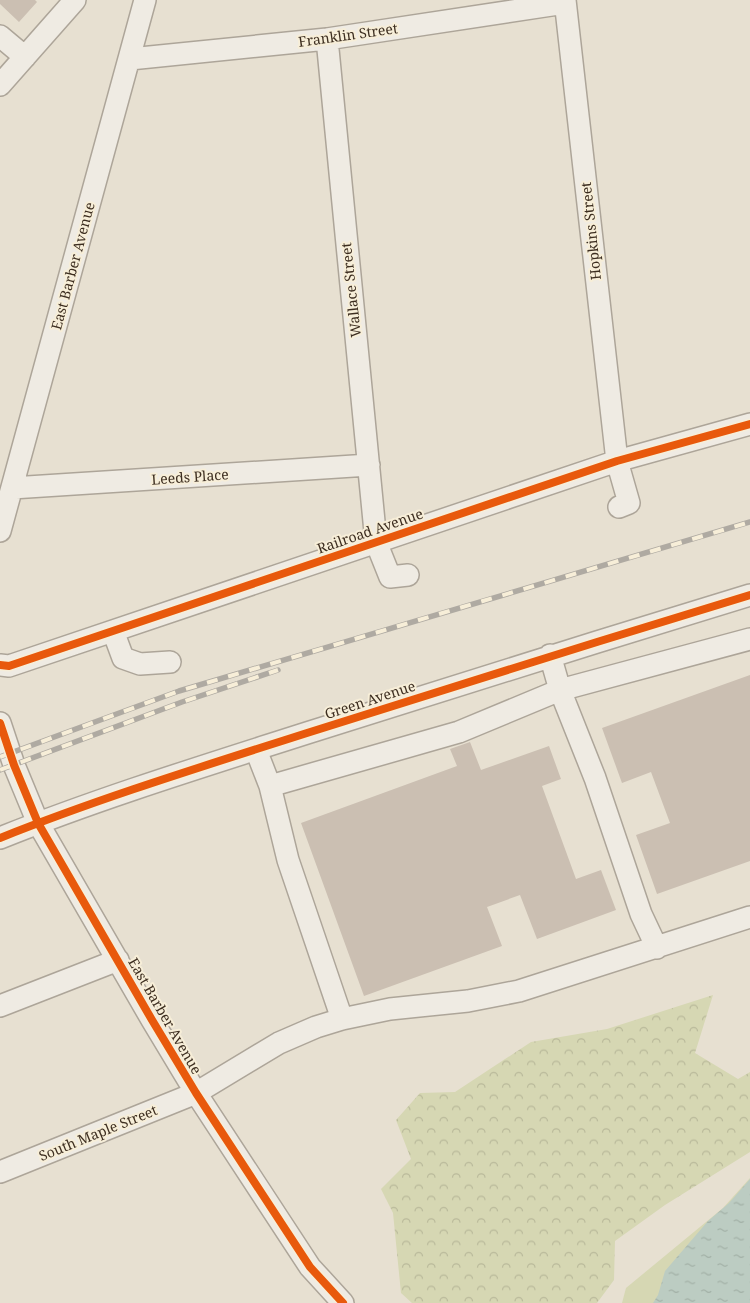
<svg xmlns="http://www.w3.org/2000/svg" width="750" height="1303" font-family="'Noto Serif',serif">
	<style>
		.green { fill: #d6d7b3 }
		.forest { fill: url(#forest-crowns) }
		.water { fill: url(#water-ripples) }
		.building { fill: #cbbfb2 }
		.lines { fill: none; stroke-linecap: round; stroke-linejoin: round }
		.minor-casing { stroke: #ada599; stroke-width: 24 }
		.minor { stroke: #efebe3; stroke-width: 21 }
		.rail-casing { stroke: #afaaa2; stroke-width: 5.5 }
		.rail { stroke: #f7eed8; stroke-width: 4; stroke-dasharray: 11; stroke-linecap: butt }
		.cycleway-casing { stroke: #f7eed8; stroke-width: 11 }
		.cycleway { stroke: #e8590c; stroke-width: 8 }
		.labels { text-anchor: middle; stroke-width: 4; stroke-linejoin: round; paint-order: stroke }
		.street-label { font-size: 14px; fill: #3d2e20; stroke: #f7eed8 }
	</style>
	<defs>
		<pattern id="forest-crowns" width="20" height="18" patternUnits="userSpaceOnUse" patternTransform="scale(1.25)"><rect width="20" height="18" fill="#d6d7b3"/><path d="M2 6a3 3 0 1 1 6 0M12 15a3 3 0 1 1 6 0" fill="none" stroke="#b9b99a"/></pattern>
		<pattern id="water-ripples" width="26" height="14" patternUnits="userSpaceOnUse" patternTransform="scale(1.25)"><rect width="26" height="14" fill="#bcccc2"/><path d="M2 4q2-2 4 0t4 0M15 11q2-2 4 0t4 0" fill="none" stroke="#a2b0a6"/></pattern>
	</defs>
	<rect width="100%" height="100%" fill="#e7e0d1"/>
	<path class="green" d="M750 1178V1303H622L626 1288 723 1208Z"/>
	<path class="forest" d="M713 995 695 1053 738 1079 750 1072V1152L665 1205 615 1241 614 1280 597 1303H412L401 1293 393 1213 381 1189 411 1159 396 1120 420 1093 455 1092 531 1042 607 1029Z"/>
	<path class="water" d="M750 1179V1303H653L658 1295 665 1271 708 1221 729 1203Z"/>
	<path class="building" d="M0 0H35L37 2 19 22 0 4Z
		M750 675V861L657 894 636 835 670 823 651 772 622 783 602 728Z
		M470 742 481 770 549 746 561 779 542 786 576 879 601 870 616 910 537 939 520 895 487 907 502 946 364 996 301 823 457 766 450 749Z"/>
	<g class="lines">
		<g class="minor-casing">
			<path id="minor" d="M565 0 617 461 629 503 619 507
				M0 36 25 57
				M327 39 376 542 390 577 408 575
				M130 59 327 39 565 3
				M0 85 75 0
				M12 488 369 465
				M0 531 145 0
				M113 631 123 658 140 664 170 662
				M550 655 560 690 595 778 641 914 657 948
				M0 665 9 666 617 461 750 424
				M0 723 14 765 38 823 152 1020 196 1093 310 1267 343 1303
				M256 750 270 786 288 860 342 1019
				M270 786 459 732 560 690 750 639
				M0 838C100 798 204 766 307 733 455 686 602 640 750 595
				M0 1006 118 960
				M0 1172 196 1093 279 1043 316 1027 342 1019 390 1009 468 1001 519 991 750 917"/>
		</g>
		<use href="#minor" class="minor"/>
		<g class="rail-casing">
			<path id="rail" d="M0 757 179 691 750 522
				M0 770 182 702 278 670"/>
		</g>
		<use href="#rail" class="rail"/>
		<g class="cycleway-casing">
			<path id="cycleway" d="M0 665 9 666 617 461 750 424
				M0 723 14 765 38 823 152 1020 196 1093 310 1267 343 1303
				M0 838C100 798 204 766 307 733 455 686 602 640 750 595"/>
		</g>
		<use href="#cycleway" class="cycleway"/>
	</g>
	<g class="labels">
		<g class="street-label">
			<text transform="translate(348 35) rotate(-8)" y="5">Franklin Street</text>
			<text transform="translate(591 231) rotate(-96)" y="5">Hopkins Street</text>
			<text transform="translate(73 266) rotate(-75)" y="5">East Barber Avenue</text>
			<text transform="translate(351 290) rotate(-96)" y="5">Wallace Street</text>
			<text transform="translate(190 477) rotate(-4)" y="5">Leeds Place</text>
			<text transform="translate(370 531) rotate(-19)" y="5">Railroad Avenue</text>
			<text transform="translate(370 700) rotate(-18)" y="5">Green Avenue</text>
			<text transform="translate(165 1016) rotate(60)" y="5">East Barber Avenue</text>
			<text transform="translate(98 1133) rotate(-22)" y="5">South Maple Street</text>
		</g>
	</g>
</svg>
